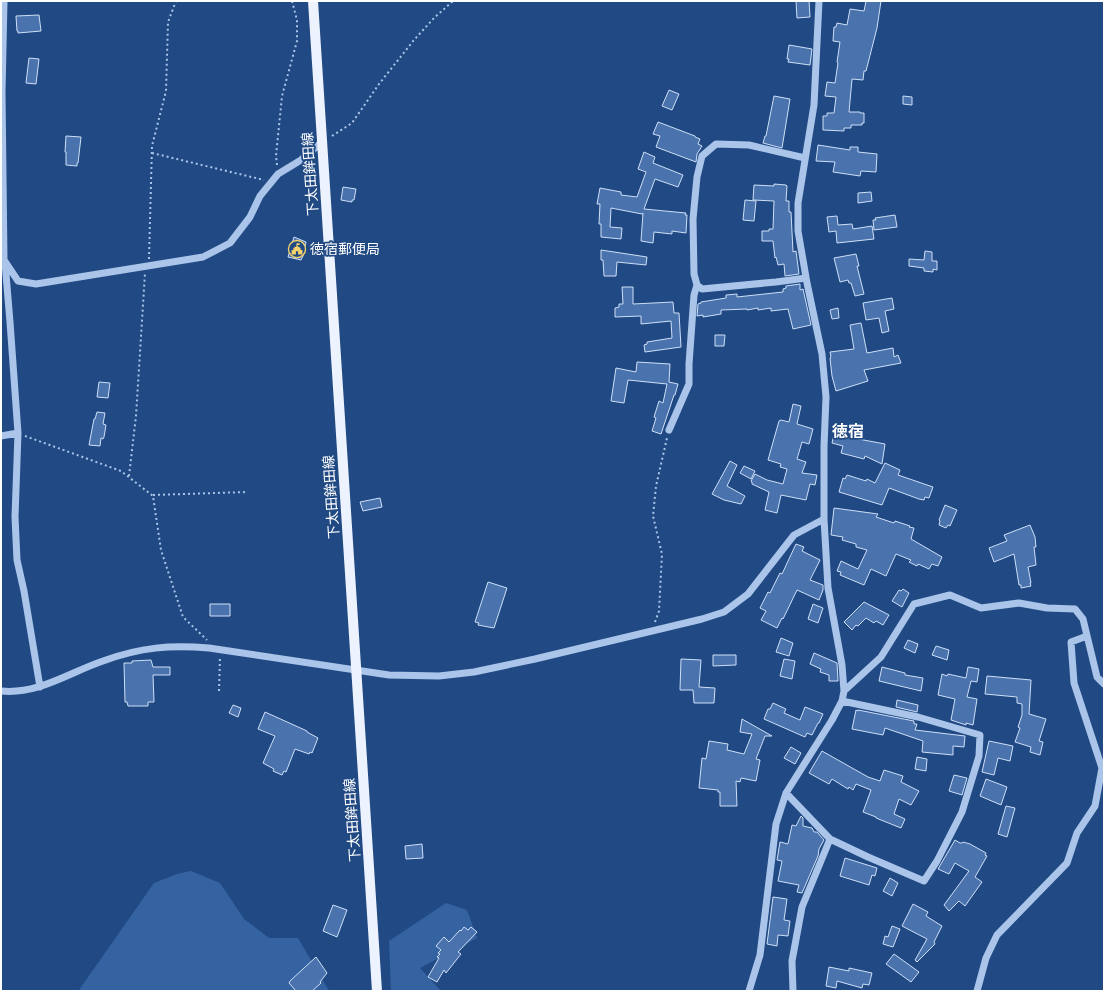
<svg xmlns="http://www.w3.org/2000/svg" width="1105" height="992" font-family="Commissioner,'Noto Sans JP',sans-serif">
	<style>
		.green { fill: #3563a1 }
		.building { fill: #4a73ad; stroke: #cedff7 }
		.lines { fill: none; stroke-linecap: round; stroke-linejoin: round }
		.path { stroke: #aac5e9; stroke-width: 2; stroke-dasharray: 2 3; stroke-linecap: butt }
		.minor { stroke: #aac5e9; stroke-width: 7 }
		.major { stroke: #edf3fe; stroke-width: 10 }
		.labels { text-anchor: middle; stroke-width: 3.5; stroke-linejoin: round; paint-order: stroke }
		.street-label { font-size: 14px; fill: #fff; stroke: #214a84 }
		.poi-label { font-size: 14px; fill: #fff; stroke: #214a84; text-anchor: start }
		.quarter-label { font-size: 16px; font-weight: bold; fill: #fff; stroke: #214a84 }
	</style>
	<rect width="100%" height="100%" fill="#214a84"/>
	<path class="green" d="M191 871 220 883 244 919 269 938H298L329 991H73L79 990 154 883 177 874Z
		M446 903 467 910 477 938 420 968 441 991H391L389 941Z"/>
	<path class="building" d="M796 1H809L810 17 797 18Z
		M866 1H881L877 28 866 71H864L863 80 852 79 849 112H860V113H864V123H862V125H851V128H844V131L823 130V116H827V113H834L836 97 825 96 827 82 835 83 838 63 837 62 840 42 833 41 834 27H836L837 23 847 25 850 9 864 11Z
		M39 15 41 31 18 33V31H17L16 16Z
		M789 45 812 49 810 65 788 62 789 59H787Z
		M29 58 39 59 36 84 26 83Z
		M669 90 679 94 672 110 662 106Z
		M774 96 790 99 782 148 763 143 765 136H766Z
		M903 96 912 97V105L903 104Z
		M658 122 695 136V137L700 139 698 144 702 146 697 154 696 162 656 147 660 136 653 134Z
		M66 136 81 137 78 163H77V166L66 165V152H65Z
		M818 145 850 150V147H858V152L877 154 876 172 861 171 860 176 833 172 835 162 816 161Z
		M644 152 655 157 653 163 683 175 678 187 655 179 644 209 686 213 685 215H687L686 233 672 231V234L654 232 653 243 641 241 643 213 642 214 611 208 610 227 622 228 621 239 601 237V224H599L600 204H597L600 188 621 192V195L637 197 646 172 638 169Z
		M774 184 786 185 787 186 786 201H789V212H791L793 252 796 251 799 274 785 276 784 264 778 265 776 257 775 258 773 241H762V231H769V229H773L774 201 753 200 754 185 774 186Z
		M343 187 356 189 354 200H352V202L341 200Z
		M871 192 872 201 858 203V193Z
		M745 200 756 201 754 221 743 220Z
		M895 215 897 227 874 230 873 220H876L875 218Z
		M837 216 838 225 852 224 853 229 872 226 874 239 837 243 836 231 829 232 827 217Z
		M294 237 306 242 303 256 301 260 288 257Z
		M601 250 647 257 646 265 617 262 616 276H604L603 260H601Z
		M925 251 932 252V261H937V270L933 269V272L924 271V268L909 266V259L924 260Z
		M856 254 859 266H857L864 294 855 296 851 283H849L848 280 840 282 834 258Z
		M800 284V290L803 289 811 325 793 329 788 309 771 311V308L758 310V308L747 310V309L721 310V314L703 317V315L697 316 698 304 701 303V302L726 298V295L737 294V297L783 292V289L786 288V286Z
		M622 287H633V304L673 302 674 313H679L681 347 645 352 644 345 647 344V342L672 338 671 321 641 324V316L615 317V308L619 307V304H623Z
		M892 298 894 309 885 311 889 331 882 333 879 318 866 320 863 303Z
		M838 308 839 318 832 319 830 310Z
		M861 323 867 353 893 348 894 357 898 355 901 363 864 370 868 381 836 391 832 376 830 358 831 357 830 352 854 349 850 325Z
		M715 335H725L724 346H715Z
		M637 362 670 364 669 382 678 384 675 395H674L661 434 652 431 656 418 654 417 659 401 663 403 667 384 628 380 624 403 611 401 616 368 636 372Z
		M99 382 110 383 108 398 97 397Z
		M793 404 801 406 797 424 813 429 809 444 802 442 797 459 806 462 802 473 817 475 815 485 810 484 806 500 781 495 777 513 765 510 769 492 752 484V482L751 481 755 474 767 480 783 484 787 469 780 467 781 464 768 460 779 421 781 420 789 422Z
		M97 412 105 413 103 424 106 425 104 437 103 439 101 438 100 446 89 445 94 419H95Z
		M839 428 854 432 853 438 885 444 882 464 865 456 864 459 841 453 843 446 832 443 835 430 839 431Z
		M730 461 737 465 727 486 745 496 741 504 724 500 712 494Z
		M885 463 900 470 898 475 933 487 929 498 925 497 924 500 919 499 889 488 882 505 839 492 843 478 845 479 847 475 866 481 867 479 875 483Z
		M744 466 755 471 751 479 740 473Z
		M380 498 382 507 363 511 360 502Z
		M945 505 957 510 950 526 948 525 946 528 939 525 940 521 939 520Z
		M834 508 878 514 876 517 894 523 895 521 910 526 909 527 914 528 911 539 942 557 938 566 932 564 929 569 918 564 917 566 909 562 911 560 896 554 886 576 871 569 864 585 840 575 841 572 837 571 841 561 858 569 867 550 856 547V544L842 540 843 537 831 535Z
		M1030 525 1035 537 1036 547H1034L1036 565 1028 567 1031 583H1030L1031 586 1021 588V585H1019L1014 554 994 562 989 548 1007 541 1004 535Z
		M796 544 804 547 802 551 820 560 810 580 823 585V590L819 600 797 590 783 619 782 618 777 628 761 620 766 611 760 608 768 592 770 593 780 573 782 574Z
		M488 582 507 588 494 628 478 625 479 623 475 622Z
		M903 589 909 593 902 607 892 601 899 590 901 591Z
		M864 602 889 615 883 625 876 621 874 623 866 618 858 626 856 625 852 630 844 622Z
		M210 604H230V616H210Z
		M813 604 823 608 818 623 808 619Z
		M781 638 793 643 789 656 776 652Z
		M908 640 918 644 915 653 904 648Z
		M936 646 949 650 947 660 932 655Z
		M814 653 837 663 838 681H829V675L820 672 821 669 810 664Z
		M713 655H736V665L713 666Z
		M681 659 701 660 699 687 715 688 714 703H694L693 690H680Z
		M784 659 795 661 792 679 780 676Z
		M151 660 153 667H170V675H153L154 702H148V706H128L127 702H125L124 663H132V661Z
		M882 667 905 673V675L923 678 921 691 879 681Z
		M968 667 979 669 977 682 971 681 967 697 977 699 973 725 966 723V725L951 720 955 699 938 695 942 674 947 676 948 674 966 678Z
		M987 676 1031 680 1029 714 1046 719 1039 741 1043 742 1040 755 1030 752 1031 747 1015 742 1020 728 1018 727 1022 715V704L1017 703V697L985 694Z
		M897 700 918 705 917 712 896 707Z
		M773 703 786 709 784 713 800 720 805 707 823 714 819 723H818L812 735 807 733 805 737 764 719 768 709H770Z
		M233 705 241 708 238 717 229 713Z
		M856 710 858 711V710L914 721V724H917L915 730 965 736 964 747 953 746V755L922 752 923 741 885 728 883 735 852 729Z
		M265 712 307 731V732L318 738 312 753 310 752 309 754 295 749 286 772 284 771 282 775 273 771 274 769 263 763 275 736 258 729Z
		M742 719 772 736H765L756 759 760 760 756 781 741 778 740 782 736 781 737 806H720V792H718V790L699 788 702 758 706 759 709 741 728 744 727 750 744 754 752 734 740 732Z
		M989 741 1013 746 1010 761 998 758 994 775 982 772Z
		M791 747 801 753 795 764 784 758Z
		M822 751 868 777 880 781 884 770 903 776 901 782 919 791 911 805 899 799 894 814 905 819 901 828 876 818V817L863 812 871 790 856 784 853 790 849 787 848 789 832 779 829 784 809 773Z
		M917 757 927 759 926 771 915 769Z
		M954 775 967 778 962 795 949 791Z
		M986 779 1007 787 1001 805 980 796Z
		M1006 806 1015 808 1007 837 998 834Z
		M801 816 803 818V826L812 828 814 832H817L824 840 819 849 818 856 802 893 797 892 799 885 778 881 782 861 777 860 780 842 788 844 792 825 796 826Z
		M955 840 960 843H962L963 842 970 844 986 853 985 855 987 856 975 877 982 882 965 906 959 901 949 911 944 905 969 871 955 863 949 874 938 869Z
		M422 844 423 858 406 859 405 846Z
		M845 858 877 868 875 876 872 875 869 885 840 876Z
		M890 878 898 883 892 896 883 891Z
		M773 897 787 899 784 920 790 921 788 936 778 935 777 946 767 944Z
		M913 904 928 912 926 916 942 926 934 942 935 944 917 962 915 960 927 939 902 926Z
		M333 905 347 910 337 937 323 931Z
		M892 926 900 929 893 947 883 944 885 936 888 937Z
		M464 927 468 930 471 927 477 932 458 952 461 954 446 973 444 970 437 982 428 977 439 958 437 957 440 954 438 953 441 950 436 946 444 937 449 942 460 930 461 931Z
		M894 954 919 972 911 982 886 964Z
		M316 957 327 973 320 982 321 983 312 991H296L289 983 290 981Z
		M829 967 849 971V968L872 973 869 985 863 984 862 988 837 981 836 988 826 986Z"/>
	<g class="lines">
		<path class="path" d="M332 136 352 123 379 84 414 40 434 18 453 1
			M152 153 264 180
			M277 165 276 156 282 96 297 41V20L292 1
			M149 259 152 146 166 91 168 22 176 1
			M25 436 121 471 153 496 161 550 183 617 207 640
			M129 476 136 416 145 273
			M153 495 247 492
			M655 622 659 611 662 554 653 516 656 486 667 438
			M219 691 220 657"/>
		<path class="minor" d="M1 3 4 2 2 92 4 260 18 281 36 284 203 257 230 243 250 217 260 196 278 174 301 160 322 142
			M5 262 10 322 18 433 15 517 17 560 24 591 40 687
			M697 285 702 289 776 282 806 278
			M669 430 689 384V364L694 295 697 285 694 274 693 219 697 177 702 156 716 144 749 145 805 158
			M1 436 18 433
			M1 691C38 695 70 672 103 661 141 647 170 645 209 648L389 675 439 676 474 672 535 659 702 619 724 612 748 594 794 535 824 519
			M844 691 881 657 914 604 950 595 981 608 1019 603 1047 608 1075 609 1083 619 1097 677 1104 684
			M786 793 830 839 868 857 924 881 937 861 962 812 979 756 980 735 918 717 842 701
			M749 991 760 955 776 824 786 793 832 720 842 701 844 691 842 665 828 588 824 519V446L826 397 822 354 807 283 798 231V203L814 105 819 1
			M793 991 792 961 802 907 830 839
			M977 991 986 958 997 935 1067 863 1077 833 1095 806 1102 768 1074 683 1071 642 1087 636"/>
		<path class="major" d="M313 1 377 991"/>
	</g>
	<defs>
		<g id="civic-ring" transform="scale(0.9)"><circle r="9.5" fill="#214a84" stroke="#f5d16b" stroke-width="1.5"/><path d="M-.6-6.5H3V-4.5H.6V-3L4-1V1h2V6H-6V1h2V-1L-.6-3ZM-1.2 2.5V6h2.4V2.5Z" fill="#f5d16b"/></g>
	</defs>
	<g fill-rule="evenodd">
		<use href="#civic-ring" x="297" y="249"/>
	</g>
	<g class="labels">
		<g class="street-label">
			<text transform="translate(310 174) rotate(-94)" y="5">下太田鉾田線</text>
			<text transform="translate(331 497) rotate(-94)" y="5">下太田鉾田線</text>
			<text transform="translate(352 820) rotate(-94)" y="5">下太田鉾田線</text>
		</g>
		<g class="poi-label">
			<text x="310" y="254">徳宿郵便局</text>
		</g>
		<g class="quarter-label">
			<text x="848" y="437">徳宿</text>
		</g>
	</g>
	<rect width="1105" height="992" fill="none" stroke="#ffffff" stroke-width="4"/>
</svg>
